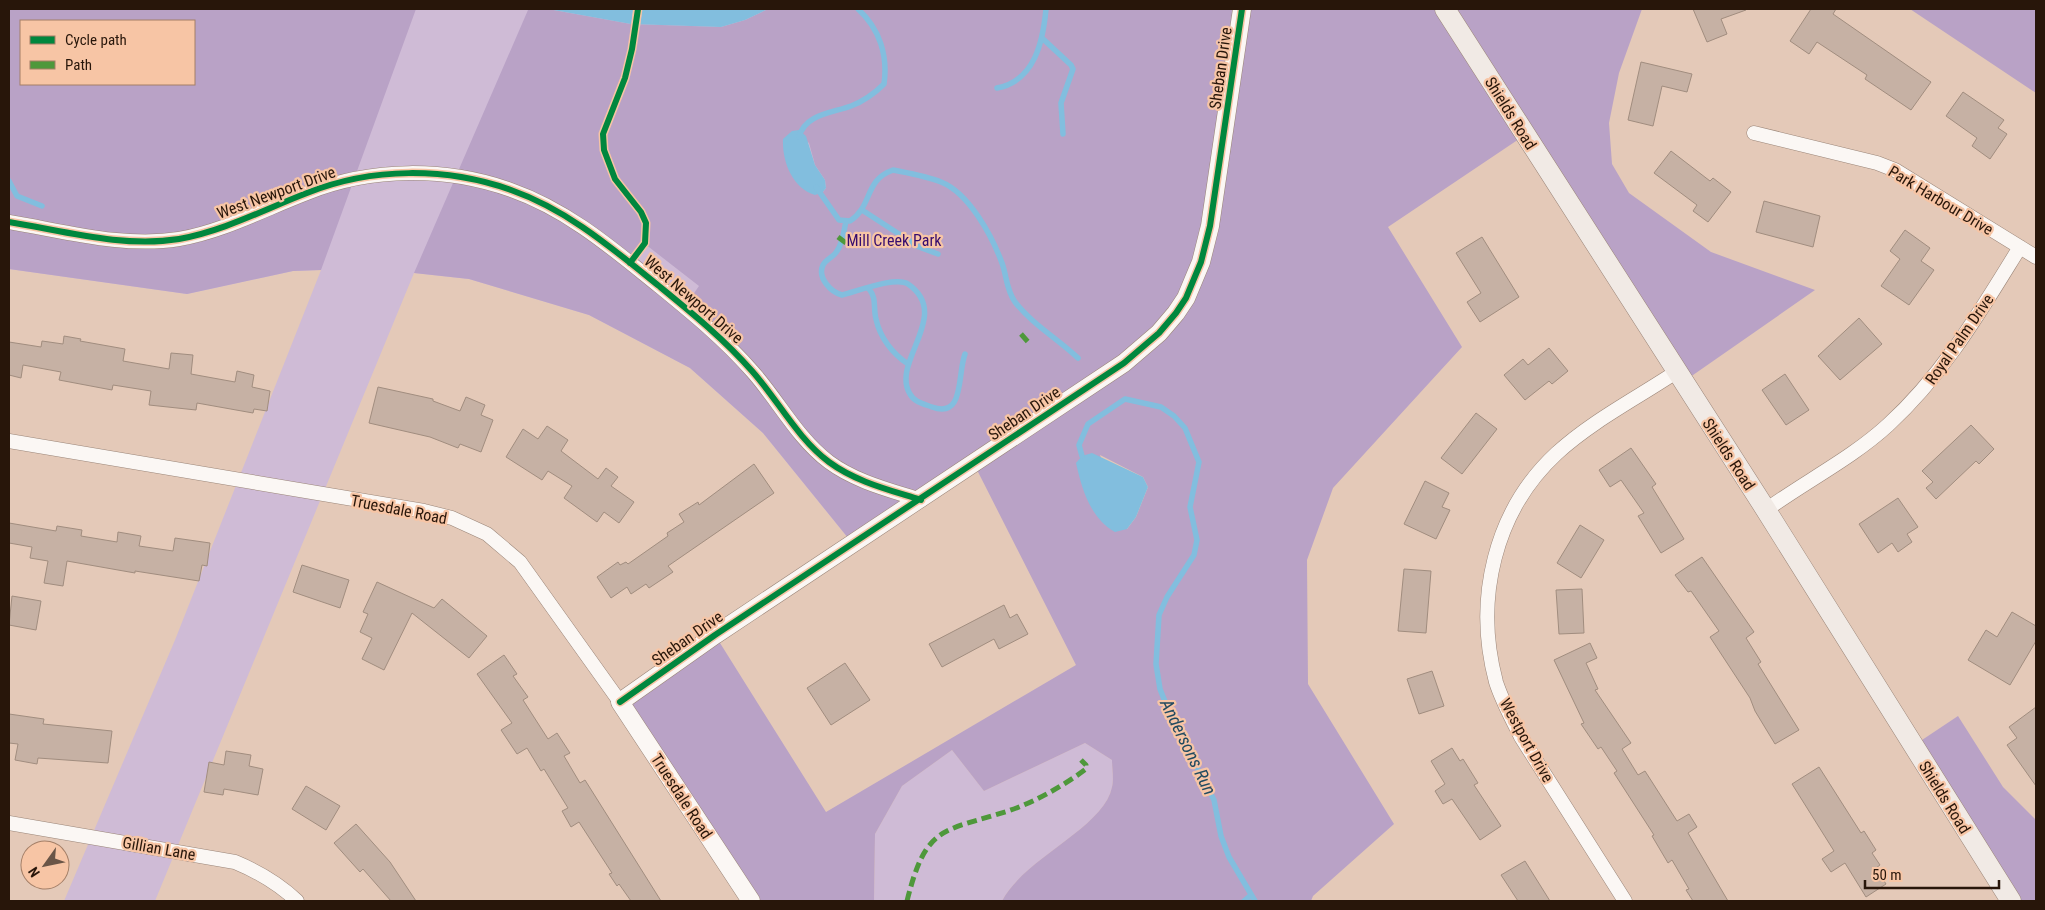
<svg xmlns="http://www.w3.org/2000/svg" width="2045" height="910" font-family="'Roboto Condensed',sans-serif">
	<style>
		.green { fill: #cfbbd6; fill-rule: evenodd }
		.forest { fill: #b9a2c6; fill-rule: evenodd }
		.water { fill: #82bede }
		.pier { fill: #e4c9b8 }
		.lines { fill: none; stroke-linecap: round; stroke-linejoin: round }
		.stream { stroke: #82bede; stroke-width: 5.5 }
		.building { fill: #c6b1a4; stroke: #a18d7f }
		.minor-casing { stroke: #9a8578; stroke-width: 15 }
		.tertiary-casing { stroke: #9a8578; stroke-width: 19 }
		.secondary-casing { stroke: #9a8578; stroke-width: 21 }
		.minor { stroke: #fbf7f4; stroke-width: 14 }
		.tertiary { stroke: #fbf7f4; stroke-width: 18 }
		.secondary { stroke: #f1eae5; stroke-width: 20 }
		.quiet { stroke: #4e983b; stroke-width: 5; stroke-dasharray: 10 5; stroke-linecap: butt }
		.cycleway-casing { stroke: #f7c5a5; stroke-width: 9 }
		.cycleway { stroke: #00873e; stroke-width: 6 }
		.labels { text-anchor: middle; stroke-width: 4.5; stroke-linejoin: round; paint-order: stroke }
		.street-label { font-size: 16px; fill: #28160a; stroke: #f7c5a5 }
		.park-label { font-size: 16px; fill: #360c6e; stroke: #f7c5a5 }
		.water-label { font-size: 18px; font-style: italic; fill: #214a60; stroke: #f7c5a5 }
	</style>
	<rect width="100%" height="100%" fill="#e4c9b8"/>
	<path class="green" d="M9 9H1242L853 544 763 433 690 368 589 315 469 279 414 273 155 901H64L175 640 321 270 293 271 187 294 9 269ZM21 21H194V84H21Z
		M1085 743 1112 760C1112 768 1114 779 1112 787 1104 828 1024 858 1002 901H874L875 834 902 786 952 750 984 791Z"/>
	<path class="forest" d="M9 9H416L321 270 293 271 187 294 9 269ZM21 21H194V84H21Z
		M548 9 631 24 721 27 745 20 768 9H1642L1619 73 1609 123 1612 164 1629 193 1711 252 1815 290 1683 382 1525 135 1388 227 1462 347 1333 488 1307 560 1308 684 1394 824 1313 896 1311 901H1002C1024 858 1104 828 1112 787 1114 779 1112 768 1112 760L1085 743 984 791 952 750 902 786 875 834 874 901H751L620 702 715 635 826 812 1076 665 974 464 853 544 763 433 690 368 589 315 469 279 414 273 528 10ZM792 131 809 143 815 165 825 180 826 188 823 192ZM645 244 699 286 690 299 635 257ZM1100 455 1143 477 1148 487 1136 517 1127 529Z
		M1910 9H2036V93Z
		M1958 716 2003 787 2036 820V901H2011L1913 746Z"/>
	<path class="water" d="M524 9H768L745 20 721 27 631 24 548 9Z
		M799 130 806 136 815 165 825 180 826 188 823 192 815 195C792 188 782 161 783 139L792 131Z
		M1092 453 1143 477 1148 487 1136 517 1127 529 1115 532C1090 518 1082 489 1076 463L1082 456Z"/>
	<path class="pier" d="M633 9H642L640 27H631Z"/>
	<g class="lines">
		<path class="stream" d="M1042 38 1071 65 1073 69 1061 103 1063 134
			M997 88C1035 81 1043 41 1046 9
			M799 137C805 114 832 113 851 106 864 101 874 94 884 84 888 56 880 29 858 9
			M9 181 17 196 42 206
			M816 187 839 220 850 221C873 206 864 180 893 170 908 173 926 176 941 182 969 193 992 236 1002 263 1007 277 1006 289 1015 302 1032 324 1058 339 1078 358
			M862 210 919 247 938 254
			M846 221C844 230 843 243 837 251 834 257 826 259 823 265 817 278 831 292 842 295 858 291 896 276 908 284 953 315 890 362 910 394 914 402 924 404 932 407 965 419 957 375 965 354
			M869 289C877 298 873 308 876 319 880 338 893 354 908 364
			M1082 456 1079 445 1088 424 1125 399 1161 407 1174 416 1185 428 1199 462 1190 507 1197 540 1194 555 1167 597 1159 615 1156 664 1160 689 1174 724 1214 800 1221 836 1229 857 1255 901
			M1244 901 1251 895"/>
	</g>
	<path class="building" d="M1693 9H1746V10L1721 19 1727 34 1707 42Z
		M1811 9H1836L1833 14 1931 82 1911 110 1865 79 1867 75 1817 42 1809 54 1790 41Z
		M1641 62 1692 74 1687 92 1662 86 1653 126 1628 120Z
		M1963 92 2004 120 1998 128 2007 134 1990 159 1972 146 1977 138 1946 116Z
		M1671 151 1710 181 1713 178 1731 192 1708 222 1693 211 1697 205 1654 173Z
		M1764 201 1820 216 1813 247 1756 232Z
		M1905 230 1930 248 1921 261 1934 270 1909 305 1881 286 1900 259 1890 251Z
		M1482 237 1519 297 1480 322 1467 302 1481 293 1456 253Z
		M1859 318 1882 344 1840 380 1818 356Z
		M64 336 81 339 80 341 125 349 123 361 169 369 171 353 193 355 191 374 235 382 237 371 254 375 252 387 270 391 267 411 254 409 253 413 197 403 196 410 149 405 151 391 113 385 112 390 59 380 61 372 23 365 21 378 9 375V342L41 347 42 341 63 344Z
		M1549 348 1568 371 1552 384 1549 381 1525 400 1504 375 1523 359 1528 365Z
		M1785 374 1809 410 1786 425 1762 390Z
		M378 387 433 399V401L460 411 466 397 485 405 481 415 493 420 481 452 460 444 458 448 430 437 369 423Z
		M1476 413 1497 429 1462 474 1441 458Z
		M1971 425 1994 449 1979 464 1976 461 1936 499 1926 488 1933 482 1922 471Z
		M547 426 568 440 561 451 598 479 606 468 618 477 611 486 634 502 619 523 604 512 597 522 564 498 572 486 548 471 542 480 506 457 523 429 538 439Z
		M1631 448 1656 484 1652 487 1684 539 1661 553 1638 516 1644 513 1621 480 1610 487 1599 470Z
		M754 464 774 493 668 566 673 572 649 588 646 584 631 594 627 587 611 598 597 577 618 562 620 565 626 562 628 564 668 536 667 533 684 522 679 514 698 502 699 505Z
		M1425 481 1449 493 1442 507 1450 510 1436 539 1404 524Z
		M1898 498 1918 527 1907 534 1912 542 1898 552 1892 543 1878 553 1859 524Z
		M9 523 56 531 57 526 82 530 81 536 117 542 118 532 141 536 139 546 173 551 175 538 210 543 207 566 202 565 199 581 135 571V573L67 561 63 586 44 583 48 561 30 558 32 547 9 543Z
		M1580 525 1604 540 1581 578 1557 563Z
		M1702 557 1754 632 1746 638 1761 662 1758 664 1799 730 1775 744 1755 711 1750 698 1710 637 1719 631 1691 591 1688 592 1675 575Z
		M302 565 349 580 340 608 293 592Z
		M1404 569 1431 571 1426 633 1398 631Z
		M377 582 434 608 442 599 487 636 469 658 412 613 384 670 362 659 372 638 360 632 368 614 363 612Z
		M1582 589 1584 633 1559 634 1556 590Z
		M12 596 41 601 36 630 9 625Z
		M1004 605 1010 618 1017 614 1028 634 999 649 994 639 942 667 929 644Z
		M2012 612 2036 626V641L2010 685 1968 660 1986 630 1997 637Z
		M1590 643 1597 658 1586 663 1598 689 1595 690 1631 743 1622 749 1638 775 1645 771 1677 821 1689 814 1697 827 1688 833 1728 901H1693L1686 890 1689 889 1672 860 1668 863 1652 836 1654 835 1614 773 1617 771 1601 747 1598 749 1581 724 1584 723 1554 660Z
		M504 655 517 674 513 676 528 697 523 700 548 739 557 733 570 753 564 756 580 783 585 780 661 901H631L619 884 617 886 609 874 612 873 579 822 571 827 562 811 568 808 544 769 541 771 527 748 517 754 501 730 512 723 477 674Z
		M845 663 870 700 831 725 807 688Z
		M1432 671 1444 706 1419 714 1407 679Z
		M2036 707V786L2007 745 2017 738 2009 727Z
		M9 714 44 719 43 724 112 731 108 763 38 758 37 764 15 760 18 744 9 743Z
		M1452 748 1460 761 1463 759 1478 783 1474 785 1501 826 1480 840 1452 799 1443 804 1435 791 1445 784 1431 761Z
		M226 751 251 755 249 766 263 769 258 795 224 789 223 795 204 792 209 762 224 765Z
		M1819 767 1861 833 1864 831 1876 850 1872 853 1880 865 1876 868 1886 884 1866 897 1845 863 1831 872 1822 859 1834 851 1792 784Z
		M306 786 340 806 326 830 292 809Z
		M356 824 390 862 416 901H391L363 869 360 872 334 843Z
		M1525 861 1550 901H1518L1501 875Z"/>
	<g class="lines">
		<g class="minor-casing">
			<path id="minor" d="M1754 133 1877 163 1895 170 2036 257
				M9 222C64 231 123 248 179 239 224 231 265 209 307 193 372 167 446 167 511 190 568 210 613 249 659 286 692 313 724 339 752 371 778 400 797 438 829 462 856 482 890 490 921 500
				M9 441 424 511 452 518 487 534 520 562 620 702
				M1766 510C1806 481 1852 458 1888 425 1944 374 1981 310 2020 247
				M9 823 235 862C259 872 278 883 297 901
				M1625 901 1521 737C1512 719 1502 701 1496 682 1474 600 1494 511 1557 453 1592 421 1637 398 1676 372"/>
		</g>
		<g class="tertiary-casing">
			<path id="tertiary" d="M751 901 620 702 715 635 1124 363 1159 333 1176 313 1186 298 1201 262 1210 226 1242 9"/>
		</g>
		<g class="secondary-casing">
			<path id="secondary" d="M1445 9 1766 510 2011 901"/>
		</g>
		<use href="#minor" class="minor"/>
		<use href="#tertiary" class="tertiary"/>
		<use href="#secondary" class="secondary"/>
		<path class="quiet" d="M838 237 846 243
			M1021 334 1029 343
			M907 901C926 825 942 832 1008 811 1035 802 1063 786 1086 769V765L1081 760"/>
		<g class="cycleway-casing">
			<path id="cycleway" d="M9 222C64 231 123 248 179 239 224 231 265 209 307 193 372 167 446 167 511 190 568 210 613 249 659 286 692 313 724 339 752 371 778 400 797 438 829 462 856 482 890 490 921 500
				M630 263 645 243 646 223 641 212 615 179 604 150 603 134 625 78 632 49 638 9
				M620 702 715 635 1124 363 1159 333 1176 313 1186 298 1201 262 1210 226 1242 9"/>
		</g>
		<use href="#cycleway" class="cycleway"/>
	</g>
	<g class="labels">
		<g class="street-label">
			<text transform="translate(1220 68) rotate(-82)" y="6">Sheban Drive</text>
			<text transform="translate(1511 113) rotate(58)" y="6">Shields Road</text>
			<text transform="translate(276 192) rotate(-20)" y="6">West Newport Drive</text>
			<text transform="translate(1941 200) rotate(31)" y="6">Park Harbour Drive</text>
			<text transform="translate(694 299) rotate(41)" y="6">West Newport Drive</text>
			<text transform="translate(1959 339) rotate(-55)" y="6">Royal Palm Drive</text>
			<text transform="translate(1024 413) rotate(-34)" y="6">Sheban Drive</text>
			<text transform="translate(1729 454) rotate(57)" y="6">Shields Road</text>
			<text transform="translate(399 509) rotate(11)" y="6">Truesdale Road</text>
			<text transform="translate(687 638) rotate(-35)" y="6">Sheban Drive</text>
			<text transform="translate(1527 740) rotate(61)" y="6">Westport Drive</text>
			<text transform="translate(682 796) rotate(57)" y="6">Truesdale Road</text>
			<text transform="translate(1945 797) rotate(58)" y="6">Shields Road</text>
			<text transform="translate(159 848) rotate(10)" y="6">Gillian Lane</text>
		</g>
		<g class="park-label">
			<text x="894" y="246">Mill Creek Park</text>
		</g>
		<g class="water-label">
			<text transform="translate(1188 747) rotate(64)" y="6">Andersons Run</text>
		</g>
	</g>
	<rect width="2045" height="910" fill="none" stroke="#28160a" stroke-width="20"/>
	<rect x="20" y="20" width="175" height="65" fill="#f7c5a5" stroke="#a47f67"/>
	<rect x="30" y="36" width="25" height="8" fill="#00873e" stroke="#a47f67"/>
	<text x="65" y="45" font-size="15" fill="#28160a">Cycle path</text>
	<rect x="30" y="61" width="25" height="8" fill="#4e983b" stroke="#a47f67"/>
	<text x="65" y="70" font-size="15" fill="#28160a">Path</text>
	<g transform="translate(45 865) rotate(237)"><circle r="24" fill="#f7c5a5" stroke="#a47f67"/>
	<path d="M0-4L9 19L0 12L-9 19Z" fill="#6a5547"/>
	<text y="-8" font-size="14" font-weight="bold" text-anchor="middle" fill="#28160a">N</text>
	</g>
	<path d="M1865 880v8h134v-8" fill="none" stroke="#28160a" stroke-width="2.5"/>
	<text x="1872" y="880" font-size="15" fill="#28160a" stroke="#f7c5a5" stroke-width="4" paint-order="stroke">50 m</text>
</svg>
